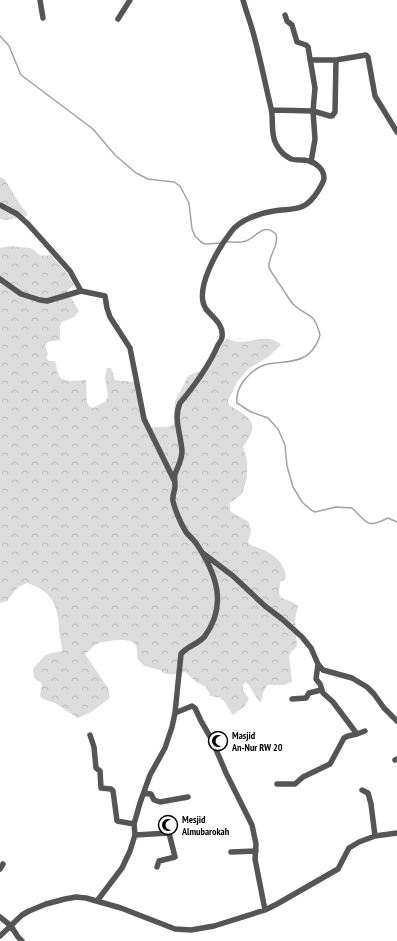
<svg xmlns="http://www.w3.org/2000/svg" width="397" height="941" font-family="'PT Sans Narrow',sans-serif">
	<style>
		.forest { fill: url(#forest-crowns) }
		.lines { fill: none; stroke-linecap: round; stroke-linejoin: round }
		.stream { stroke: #a3a3a3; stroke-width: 1.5 }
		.street { stroke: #555; stroke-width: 5.5 }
		.labels { text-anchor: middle; stroke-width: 3.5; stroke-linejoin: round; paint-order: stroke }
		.poi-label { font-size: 10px; font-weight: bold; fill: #000; stroke: #fff; text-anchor: start }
	</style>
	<defs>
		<pattern id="forest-crowns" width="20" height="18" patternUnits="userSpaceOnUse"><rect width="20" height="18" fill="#dcdcdc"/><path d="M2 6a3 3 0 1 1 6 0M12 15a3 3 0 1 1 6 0" fill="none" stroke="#bbb"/></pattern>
	</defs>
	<rect width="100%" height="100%" fill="#fff"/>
	<path class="forest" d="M0 177 5 180 21 206 27 213V216L8 220 0 219Z
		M10 246C15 247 25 247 30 248 40 251 34 258 51 255L65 271 74 285 67 291 79 311 74 317 62 322 60 326V340L48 342 45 345 48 354 46 358 49 361H55C57 365 56 370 58 374 62 384 77 380 86 380L87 402 89 406 93 408 106 401 108 396 105 377 107 368H111L115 380 134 382 146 428 167 427 174 424 175 401 188 376 210 367 222 344 227 338C230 340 235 342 238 342 253 342 269 333 281 345L268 357 248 369 237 382 228 401 229 405C237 410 256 419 252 430 251 436 246 442 243 447L247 460V478L242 494 230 503V511L249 522 251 531 248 542C251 546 254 546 259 548 272 553 284 561 286 577L284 580 280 582 279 592 280 596C285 601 294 601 298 606L295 619 297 646 291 652 289 656 292 682 284 685H268C261 692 264 697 260 703L248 684 245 682 243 686V690L249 699 244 707 233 715C225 704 226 697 210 696 206 682 204 688 195 681 192 678 189 675 185 672 180 673 173 675 167 674 164 674 162 671 159 670 151 667 143 668 138 659 136 654 138 648 135 644 129 637 105 641 97 644 93 646 89 651 85 654L108 688 110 698 91 712 78 718 55 703 43 699 40 696 42 684 34 677 33 669C38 664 43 656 48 654 52 652 57 653 62 651 62 644 59 636 59 629 58 605 52 591 27 583L18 587 7 601 0 603V248Z"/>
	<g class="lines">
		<path class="stream" d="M0 36 9 46 21 75 93 129 115 155 136 173 148 179 174 182 180 186 189 203 192 229 195 236 201 242 205 244 221 243
			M227 242C232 242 240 243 246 241 257 237 263 222 276 234 279 247 268 256 269 267 270 272 275 276 277 281 283 288 287 297 293 304 308 319 313 309 320 335 318 343 312 353 304 357 292 364 277 361 264 365 249 371 235 387 237 403L251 412 268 418 278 429 285 445 287 466 293 487 302 502 311 510 315 512 336 507 352 508C368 523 366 529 388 518L397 522"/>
		<path class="street" d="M40 0 43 18
			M285 15 287 21 292 25 297 42 306 45 308 47 315 88 313 111 315 139 311 162
			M118 19 130 0
			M310 60H336
			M272 110 313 111 330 116H332L335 112 336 60 366 55 368 57 375 96 397 132
			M0 205 17 214 28 224 70 271 81 291
			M0 279 21 294 40 300 47 301 81 291 105 296 107 308 110 317 130 348 144 419 174 480
			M204 554 233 576 265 606 282 619 302 637 311 648 318 664 323 670 352 678 367 687 374 694 384 708 397 721
			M292 699 306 698 309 693 321 690
			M175 713 192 706 195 708 201 721 212 740 226 773 252 825 256 844 255 859 265 910
			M357 734 365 731
			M90 735 94 747 96 768 100 771 101 788 111 789 113 791 117 821 134 824
			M395 760 397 759
			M277 784H295L303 777 330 764 344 738 348 736 357 734 333 702 323 693 320 684 316 679 318 664
			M362 790 368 793 371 804 375 836
			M144 793 151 794 154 800 160 802 188 797
			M135 835 169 833 175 857 159 861 157 867
			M231 852 256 851
			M0 869 3 864
			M97 901 122 868 130 851 135 835 134 824 140 803 150 775 165 748 172 727 175 713 181 654C187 646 199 644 205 636 228 604 216 573 196 543 193 539 189 536 186 532 181 524 175 510 173 501 172 495 175 491 175 486 175 482 174 478 175 474 178 466 182 460 182 451 181 435 173 418 180 403 195 385 209 366 218 345 220 342 222 339 222 337 224 324 212 317 206 309 193 290 219 247 231 232 239 220 260 213 274 211 295 208 305 212 318 191 320 187 324 182 324 178 324 169 316 163 309 161 303 159 297 161 291 159 285 156 279 150 276 144 270 133 274 120 271 108 265 83 260 57 253 32 250 21 246 11 243 0
			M0 917 11 926 18 937 22 941
			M0 936 22 915 29 911 46 904 65 899 76 897 86 898 121 908 175 929 191 930 214 926 265 910 277 904 338 869 349 848 359 842 375 836 397 833"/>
	</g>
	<defs>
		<g id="mosque-ring" transform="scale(1)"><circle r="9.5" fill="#fff" stroke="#000" stroke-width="1.5"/><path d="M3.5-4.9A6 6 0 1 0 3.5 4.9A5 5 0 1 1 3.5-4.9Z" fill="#000"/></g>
	</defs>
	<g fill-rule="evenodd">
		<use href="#mosque-ring" x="218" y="741"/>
		<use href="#mosque-ring" x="168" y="825"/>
	</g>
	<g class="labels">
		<g class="poi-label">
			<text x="232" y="739">Masjid<tspan x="232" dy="12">An-Nur RW 20</tspan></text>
			<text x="182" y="823">Mesjid<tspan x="182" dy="12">Almubarokah</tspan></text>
		</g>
	</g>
</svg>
